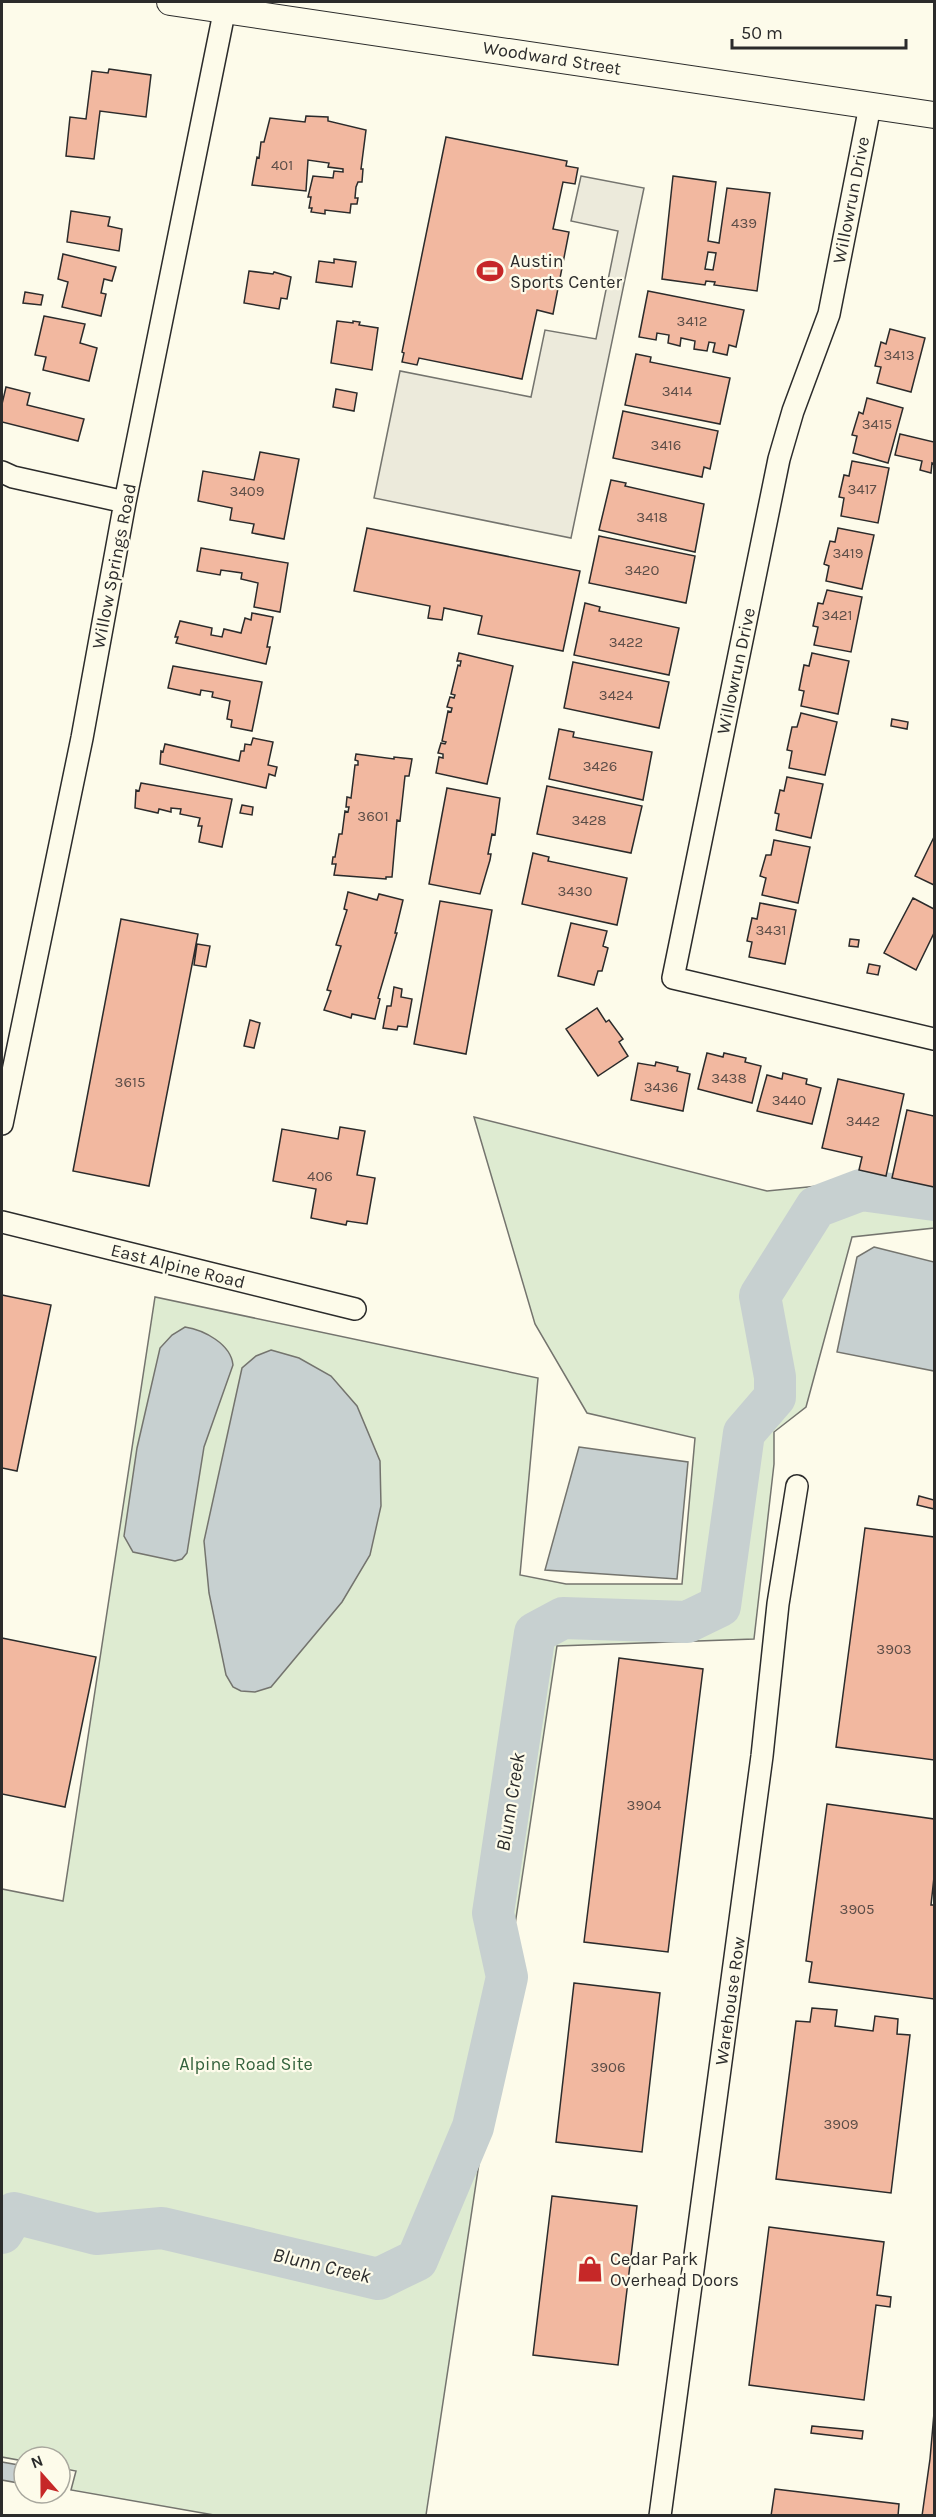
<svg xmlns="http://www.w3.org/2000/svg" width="936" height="2517" font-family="Karla,sans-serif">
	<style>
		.green { fill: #deebd1; stroke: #74746e; stroke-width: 1.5 }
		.parking { fill: #eceadb; stroke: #74746e; stroke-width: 1.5 }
		.water { fill: #c7d0d0; stroke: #74746e; stroke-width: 1.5 }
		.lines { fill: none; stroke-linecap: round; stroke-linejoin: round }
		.river { stroke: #c7d0d0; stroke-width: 42 }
		.building { fill: #f2b8a0; stroke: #2b2b2b; stroke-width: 1.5; fill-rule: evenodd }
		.minor-casing { stroke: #2b2b2b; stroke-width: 24 }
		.tertiary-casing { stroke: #2b2b2b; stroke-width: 28 }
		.minor { stroke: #fdfbea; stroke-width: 21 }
		.tertiary { stroke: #fdfbea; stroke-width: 26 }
		.labels { text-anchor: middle; stroke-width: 4.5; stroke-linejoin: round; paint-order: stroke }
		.number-label { font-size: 15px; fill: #5d4e48 }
		.street-label { font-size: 18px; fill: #2b2b2b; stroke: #fdfbea }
		.poi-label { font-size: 18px; fill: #2b2b2b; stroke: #fdfbea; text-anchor: start }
		.park-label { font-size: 18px; fill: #34623c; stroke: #fdfbea }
		.water-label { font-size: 20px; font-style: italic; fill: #2b2b2b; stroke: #fdfbea }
	</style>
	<rect width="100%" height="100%" fill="#fdfbea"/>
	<path class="green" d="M474 1117 767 1191 869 1181 934 1190V1228L852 1237 806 1407 774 1432V1464L754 1639 557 1646 426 2515H214L71 2490 76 2471 60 2468V2457H24V2461L2 2457V1889L63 1901 155 1297 538 1378 520 1575 566 1584H682L695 1438 587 1413 535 1324Z"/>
	<path class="parking" d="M581 176 644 188 571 538 374 498 400 371 531 397 545 330 596 339 618 231 571 221Z"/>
	<path class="water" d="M874 1247 934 1262V1371L837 1352 857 1257Z
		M185 1327C204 1330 231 1344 233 1365L204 1447 187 1553 182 1559 175 1561 133 1552 124 1536 137 1448 160 1348 172 1335Z
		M271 1350 299 1358 331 1376 357 1406 380 1461 381 1506 370 1555 342 1602 271 1687 255 1692 241 1691 233 1687 226 1675 209 1593 204 1541 242 1368 256 1356Z
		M579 1447 688 1462 677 1579 545 1570Z
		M2 2462 24 2466V2484L2 2480Z"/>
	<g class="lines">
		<path class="river" d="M2 2233 14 2213 96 2234 162 2228 378 2279 417 2260 473 2127 507 1977 493 1913 535 1633 563 1618 687 1622 720 1606 744 1433 775 1397V1377L760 1296 816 1207 861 1190 934 1200"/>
	</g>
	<path class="building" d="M109 69 151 75 146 117 100 111 94 159 66 156 70 117 86 119 92 71 108 73Z
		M306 116 328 117V121L366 130 361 169H363L362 182H358L356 187 355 198H358L357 204H351L350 213 325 210V214L311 212 312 208H309L311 197H308L313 176 333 178 334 171 343 172V169L328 167 329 163 308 160 306 191 252 185 257 157 259 158 261 142H264L270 118 305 122Z
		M446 137 567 161 566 166 578 168 575 184 563 182 553 229 569 232 553 314 537 310 522 379 419 358 417 365 402 362 404 353 402 352Z
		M673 176 716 182 708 241 719 243 727 188 770 193 757 291 714 285 715 282 706 281 705 285 662 279ZM708 252 716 253 713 270 705 269Z
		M71 211 110 217 108 226 122 229 119 251 67 242Z
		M63 254 116 267 112 281 104 279 101 293 106 294 101 316 62 307 68 282 58 279Z
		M334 259 356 262 352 287 316 282 319 261 334 263Z
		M249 271 273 274 274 272 291 277 287 299 281 298 279 309 244 303Z
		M648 291 744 310 736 347 729 345 727 355 713 352 715 343 709 342 707 351 694 349 695 341 681 338 680 346 668 343 669 335 657 333 656 340 639 337Z
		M25 292 43 295 41 305 23 303Z
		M44 316 85 324 80 343 97 348 89 381 43 370 46 357 35 355Z
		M337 321 353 323V321L360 322 359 325 378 328 372 370 331 363Z
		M890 329 925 338 911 392 877 383 881 367 875 366 881 342 886 344Z
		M636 354 651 357 650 362 730 378 720 424 625 405Z
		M6 387 30 393 27 405 84 419 78 441 2 422V404Z
		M336 389 357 393 354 411 333 407Z
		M867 398 903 408 888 463 853 453 857 436 852 435 859 412 863 414Z
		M623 411 718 431 710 469 704 467 702 477 613 458Z
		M900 434 934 442V464L932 463 931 473 920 470 922 461 895 455Z
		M260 452 299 459 284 539 252 533 254 524 230 520 232 508 198 501 203 471 254 480Z
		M852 461 889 468 878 523 841 516 844 498 839 497 844 475 849 476Z
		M611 480 626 483 625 486 704 504 695 552 599 530Z
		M367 528 580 571 563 651 478 634 482 616 444 608 442 620 428 618 430 606 354 591Z
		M838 528 874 535 862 589 826 581 829 566 824 564 830 541 835 542Z
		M599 536 695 556 686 603 589 583Z
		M201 548 288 563 280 612 254 607 258 583 241 579 242 573 221 570 220 575 197 571Z
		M827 590 862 597 851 652 814 645 818 627 813 626 818 603 823 604Z
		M585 603 600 607 599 611 679 628 669 675 574 655Z
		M252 613 273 617 267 647H270L266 664 176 643 178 637H175L180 621 212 628 211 635 222 637 224 629 241 633 245 618 251 620Z
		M459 653 513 666 487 784 436 773 439 757 443 758V754L438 753 441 743 445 744 446 742 442 741 448 711 451 712 452 708 447 707 450 697 454 698 455 695 451 694 458 665 460 666 461 661H457Z
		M812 653 849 661 838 714 801 706 804 691 799 690 804 665 809 666Z
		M573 662 669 682 659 728 564 708Z
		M173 666 262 682 252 731 231 727 232 720 227 719 230 701 212 697 213 692 201 690 200 695 168 688Z
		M801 713 837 722 825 775 789 768 792 751 787 750 792 727H797Z
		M892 719 908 722 907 729 891 726Z
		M559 729 574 732 573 737 652 752 643 800 549 779Z
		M253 738 273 742 268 765 277 767 275 776 269 774 266 788 160 764 161 751 163 752 165 744 239 761 241 751H244L245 744 251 745Z
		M356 754 394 759V757L412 759 409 776H405L400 821 397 820 392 877H386V879L334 875 336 864H332L333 857H335L339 834H342L345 811 348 812 349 807H346L347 797 351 798 355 765H358V761L355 760Z
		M787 777 823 784 811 838 776 830 779 814 775 813 780 790 784 791Z
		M141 783 232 799 222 847 199 842 202 826H198L200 818 180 814 181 809 171 808V812L159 809 158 813 135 808 136 790 139 791Z
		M547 786 642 806 631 853 537 834Z
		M447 788 500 798 495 835 492 834 488 854H491L490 860 480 894 429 884Z
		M242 805 253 807 252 815 240 813Z
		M934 837V885L915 876Z
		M774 840 810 847 798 903 762 895 766 878 760 876 766 855H771Z
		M533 853 549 857 548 861 627 878 617 925 522 904Z
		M348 892 377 900 379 894 403 900 395 933H397L378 998 380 999 375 1019 352 1014 351 1018 324 1010 331 991 327 990 341 946 336 945 347 910 344 909Z
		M913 898 934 909V933L916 970 884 953Z
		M440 901 492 910 466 1054 414 1044Z
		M760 903 796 910 785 964 749 957 752 942 747 941 752 918 757 919Z
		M121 919 198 934 149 1186 73 1171Z
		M571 923 607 931 603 946 608 948 602 971H598L594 985 558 976Z
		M850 939 859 940 858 947 849 946Z
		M197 944 210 946 206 967 194 965Z
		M869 964 880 966 878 975 867 973Z
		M394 987 402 989 401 997 412 999 407 1027 398 1026 397 1030 383 1028 387 1006H391Z
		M597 1008 606 1022 609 1020 623 1039 619 1042 628 1056 598 1076 566 1029Z
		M250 1020 260 1023 254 1048 244 1046Z
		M707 1053 723 1057 724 1053 746 1058 745 1062 761 1066 752 1103 698 1089Z
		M656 1062 678 1067 677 1071 690 1074 683 1111 631 1100 638 1063 655 1066Z
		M783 1073 807 1079 806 1084 821 1088 812 1124 757 1111 767 1075 782 1079Z
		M838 1079 904 1094 886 1176 859 1170 862 1157 822 1148Z
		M907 1110 934 1116V1187L892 1178Z
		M340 1127 365 1131 357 1175 375 1178 367 1224 347 1221 346 1225 311 1218 316 1189 273 1181 282 1129 338 1139Z
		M2 1295 51 1305 17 1471 2 1468Z
		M919 1496 934 1500V1509L917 1505Z
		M865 1528 934 1537V1760L836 1747Z
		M2 1638 96 1657 65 1807 2 1794Z
		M619 1658 703 1669 668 1952 584 1942Z
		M827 1804 934 1819V1877L931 1905H934V1999L809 1982 812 1962 806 1961Z
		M574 1983 660 1993 642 2152 556 2142Z
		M812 2008 837 2010 835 2026 873 2031 875 2016 898 2019 897 2034 910 2035 891 2193 776 2179 796 2021 810 2022Z
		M552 2196 637 2206 618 2365 533 2355Z
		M769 2227 884 2242 877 2295 891 2297 890 2307 876 2305 864 2400 749 2385Z
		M934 2413V2516H922L930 2459Z
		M812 2426 863 2431 862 2439 811 2433Z
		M775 2489 899 2504 898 2516H771Z"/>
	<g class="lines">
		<g class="minor-casing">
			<path id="minor" d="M870 106 829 314 793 411 779 459 673 978 934 1039
				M2 472 13 477 125 502
				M2 1124 82 738 125 502 225 8
				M2 1222 355 1309
				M660 2516 762 1756 778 1604 797 1486"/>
		</g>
		<g class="tertiary-casing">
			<path id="tertiary" d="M170 2 934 115"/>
		</g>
		<use href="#minor" class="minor"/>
		<use href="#tertiary" class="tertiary"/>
	</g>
	<defs>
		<g id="stadium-bare" transform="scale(2.07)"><path d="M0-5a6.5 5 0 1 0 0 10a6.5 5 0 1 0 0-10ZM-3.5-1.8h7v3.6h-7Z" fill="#c62828" stroke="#fdfbea" stroke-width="2.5" paint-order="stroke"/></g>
		<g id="shop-bare" transform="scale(2.07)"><path d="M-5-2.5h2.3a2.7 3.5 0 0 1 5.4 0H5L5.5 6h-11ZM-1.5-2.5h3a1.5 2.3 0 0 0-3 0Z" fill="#c62828" stroke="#fdfbea" stroke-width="2.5" paint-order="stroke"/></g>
	</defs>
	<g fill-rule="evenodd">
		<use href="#stadium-bare" x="490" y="271"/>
		<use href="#shop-bare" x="590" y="2269"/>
	</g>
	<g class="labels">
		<g class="number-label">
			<text x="282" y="170">401</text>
			<text x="744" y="228">439</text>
			<text x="692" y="326">3412</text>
			<text x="899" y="360">3413</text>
			<text x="677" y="396">3414</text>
			<text x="877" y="429">3415</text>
			<text x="666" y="450">3416</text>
			<text x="862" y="494">3417</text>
			<text x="247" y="496">3409</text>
			<text x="652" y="522">3418</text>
			<text x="848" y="558">3419</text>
			<text x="642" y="575">3420</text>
			<text x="837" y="620">3421</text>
			<text x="626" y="647">3422</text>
			<text x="616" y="700">3424</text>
			<text x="600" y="771">3426</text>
			<text x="373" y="821">3601</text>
			<text x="589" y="825">3428</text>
			<text x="575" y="896">3430</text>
			<text x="771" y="935">3431</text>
			<text x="729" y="1083">3438</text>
			<text x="130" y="1087">3615</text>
			<text x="661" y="1092">3436</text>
			<text x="789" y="1105">3440</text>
			<text x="863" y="1126">3442</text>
			<text x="320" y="1181">406</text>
			<text x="894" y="1654">3903</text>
			<text x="644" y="1810">3904</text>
			<text x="857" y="1914">3905</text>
			<text x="608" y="2072">3906</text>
			<text x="841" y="2129">3909</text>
		</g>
		<g class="street-label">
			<text transform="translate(552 58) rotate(9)" y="6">Woodward Street</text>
			<text transform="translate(851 200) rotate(-79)" y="6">Willowrun Drive</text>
			<text transform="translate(114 566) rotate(-79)" y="6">Willow Springs Road</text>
			<text transform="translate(736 671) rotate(-78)" y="6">Willowrun Drive</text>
			<text transform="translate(178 1266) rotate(14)" y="6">East Alpine Road</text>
			<text transform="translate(730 2001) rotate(-82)" y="6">Warehouse Row</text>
		</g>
		<g class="poi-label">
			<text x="510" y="267">Austin<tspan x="510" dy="21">Sports Center</tspan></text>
			<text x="610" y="2265">Cedar Park<tspan x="610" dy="21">Overhead Doors</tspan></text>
		</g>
		<g class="park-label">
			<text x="246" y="2070">Alpine Road Site</text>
		</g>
		<g class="water-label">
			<text transform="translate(510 1802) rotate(-81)" y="7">Blunn Creek</text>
			<text transform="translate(322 2265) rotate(13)" y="7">Blunn Creek</text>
		</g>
	</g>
	<rect width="936" height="2517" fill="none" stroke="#2b2b2b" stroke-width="6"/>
	<g transform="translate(42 2475) rotate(339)"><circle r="28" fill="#fdfbea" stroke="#a9a89e" stroke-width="1.5"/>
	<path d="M0-4.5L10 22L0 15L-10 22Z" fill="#c62828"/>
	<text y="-9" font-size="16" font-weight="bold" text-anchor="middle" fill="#2b2b2b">N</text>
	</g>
	<path d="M732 39v9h174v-9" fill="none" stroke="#2b2b2b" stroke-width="3"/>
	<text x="741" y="39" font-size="18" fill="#2b2b2b" stroke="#fdfbea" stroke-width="4.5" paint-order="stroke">50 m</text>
</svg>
